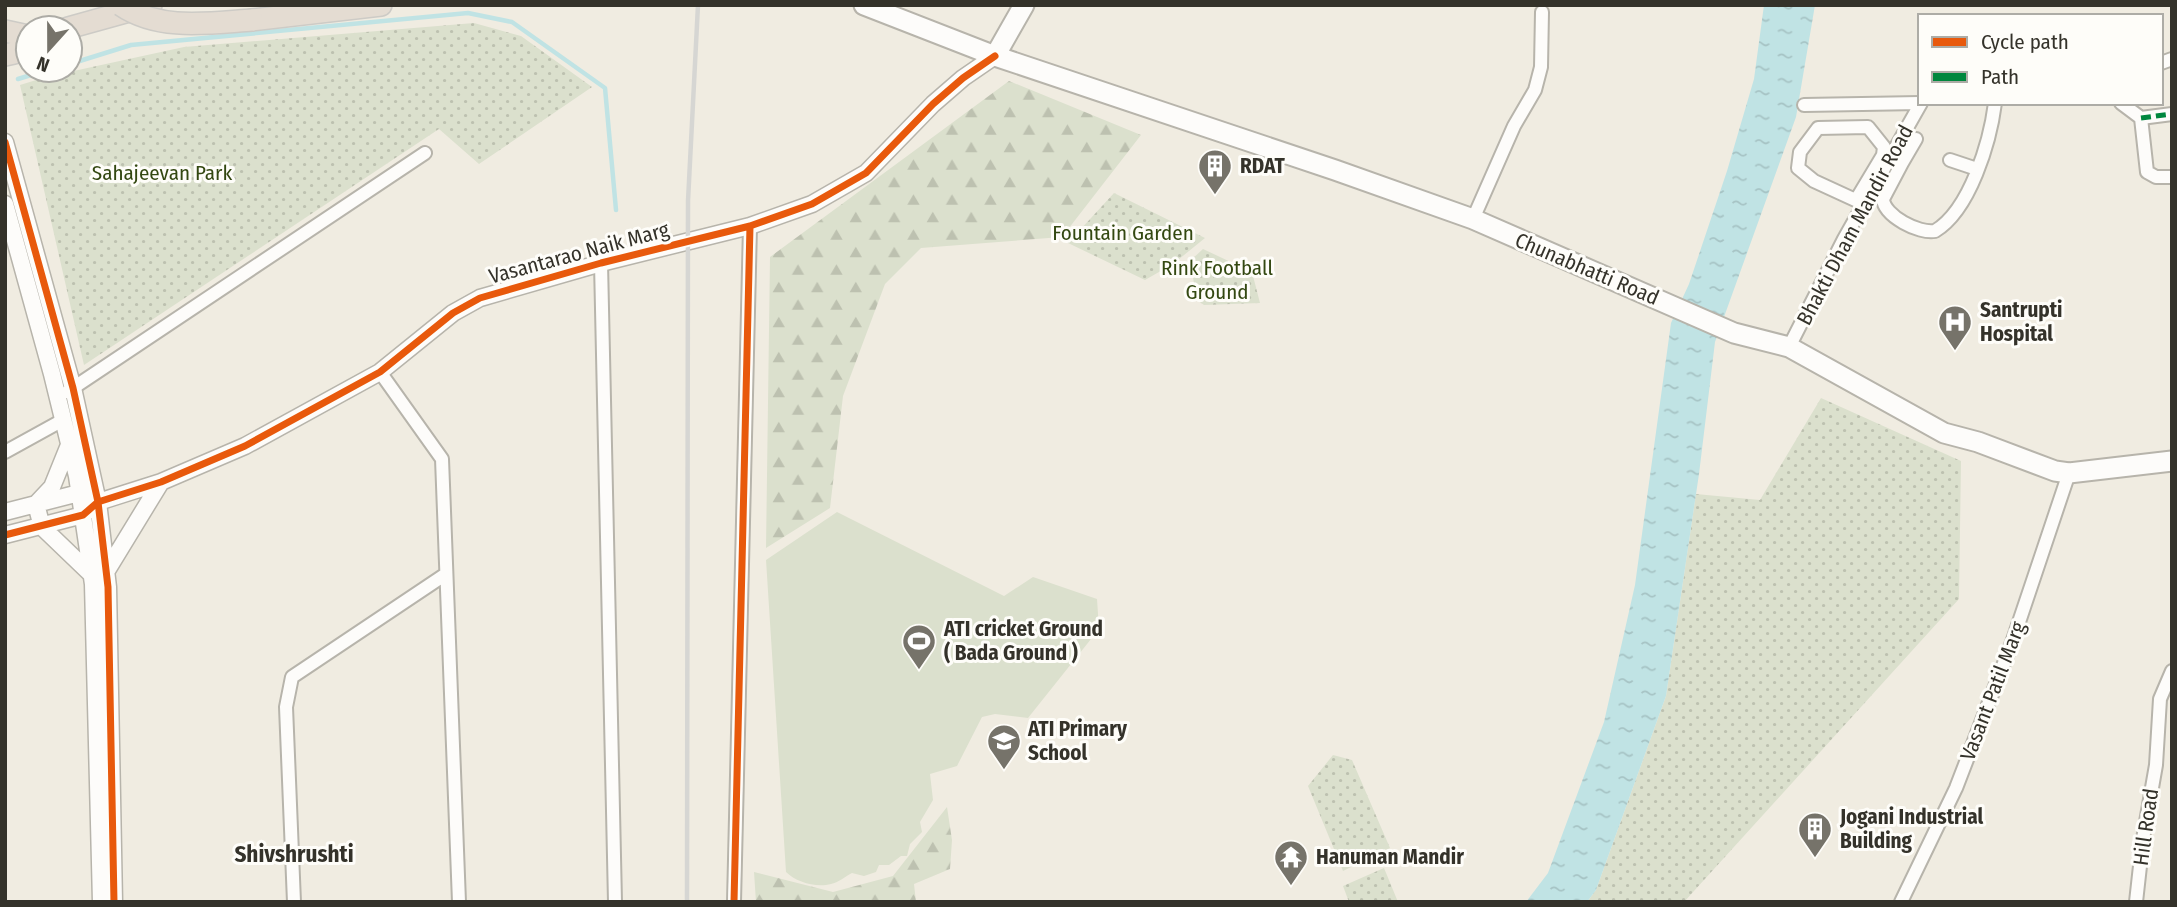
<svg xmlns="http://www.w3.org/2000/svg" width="2177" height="907" font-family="'Fira Sans Condensed',sans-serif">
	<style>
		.grass { fill: url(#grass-dots) }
		.forest { fill: url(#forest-firs) }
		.pitch { fill: #dbe0cd }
		.water { fill: url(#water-ripples) }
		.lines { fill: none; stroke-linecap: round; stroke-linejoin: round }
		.stream { stroke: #c0e3e4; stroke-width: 4.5 }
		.minor-casing { stroke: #b7b4ab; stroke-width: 16 }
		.tertiary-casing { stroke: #b7b4ab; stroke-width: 19 }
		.secondary-casing { stroke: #b7b4ab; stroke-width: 23 }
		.trunk-casing { stroke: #cdcbc6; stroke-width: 24 }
		.minor { stroke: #fdfcfa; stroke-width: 12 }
		.tertiary { stroke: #fdfcfa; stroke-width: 16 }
		.secondary { stroke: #fdfcfa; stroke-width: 19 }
		.trunk { stroke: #e4dcd2; stroke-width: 21 }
		.rail { stroke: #d6d6d3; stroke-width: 4.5 }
		.trunk-bridge-casing { stroke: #cdcbc6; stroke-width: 24; stroke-linecap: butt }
		.trunk-bridge { stroke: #e4dcd2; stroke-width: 21 }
		.quiet { stroke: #00873e; stroke-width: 5; stroke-dasharray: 10 5; stroke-linecap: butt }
		.cycleway-casing { stroke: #fefdf9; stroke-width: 11 }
		.cycleway { stroke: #e8590c; stroke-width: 7 }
		.labels { text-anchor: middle; stroke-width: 6; stroke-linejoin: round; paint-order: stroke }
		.poi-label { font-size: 21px; font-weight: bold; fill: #34322a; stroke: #fefdf9; text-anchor: start }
		.park-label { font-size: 21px; fill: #334811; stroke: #fefdf9 }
		.street-label { font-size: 21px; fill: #34322a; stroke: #fefdf9 }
		.neighbourhood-label { font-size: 23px; font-weight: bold; fill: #34322a; stroke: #fefdf9 }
	</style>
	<defs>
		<pattern id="grass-dots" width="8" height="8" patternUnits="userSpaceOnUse" patternTransform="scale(1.75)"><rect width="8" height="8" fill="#dbe0cd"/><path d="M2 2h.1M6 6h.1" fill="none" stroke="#bdc1b0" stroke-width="1.8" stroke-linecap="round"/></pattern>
		<pattern id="forest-firs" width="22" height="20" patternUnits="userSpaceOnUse" patternTransform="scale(1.75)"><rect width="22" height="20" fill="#dbe0cd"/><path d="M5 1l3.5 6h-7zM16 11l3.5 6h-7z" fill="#bdc1b0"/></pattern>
		<pattern id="water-ripples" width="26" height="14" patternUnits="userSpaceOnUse" patternTransform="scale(1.75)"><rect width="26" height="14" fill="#c0e3e4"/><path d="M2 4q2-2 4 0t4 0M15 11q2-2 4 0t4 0" fill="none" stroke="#a6c3c4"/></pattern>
	</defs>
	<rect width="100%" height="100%" fill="#f0ece1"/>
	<path class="grass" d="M474 23 521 36 592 87 479 164 439 129 84 365 20 85 46 77 184 47Z
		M1114 193 1205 238 1173 264 1145 280 1068 243Z
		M1203 249 1252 272 1260 303 1204 305 1197 300 1190 261Z
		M1821 398 1961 461 1959 599 1684 902H1587L1596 890 1666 696 1696 494 1760 500Z
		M1333 755 1352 760 1390 848 1343 871 1308 786Z
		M1384 868 1398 902H1349L1343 886Z"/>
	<path class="forest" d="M1009 81 1141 135 1062 237 921 248 885 284 843 396 830 508 766 548 770 257Z
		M947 807 952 840 950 869 914 884 916 902H756L754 872 833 892 893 876Z"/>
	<path class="pitch" d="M837 512 1004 596 1033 577 1097 599 1099 629 1028 718 995 714 982 717 957 766 930 774 933 800 920 822 922 832 910 844 907 856H901L889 865H879L876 872 864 876 852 873C846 876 838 883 831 884 816 888 796 882 786 872L766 560Z"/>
	<path class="water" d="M1764 5H1815L1796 117 1715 342 1699 474 1666 696 1596 890 1587 902H1526L1548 873 1604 722 1635 585 1671 323 1689 284 1727 171 1754 79Z"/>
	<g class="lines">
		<path class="stream" d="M70 64 131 45 468 13 512 22 605 88 616 210
			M18 79 44 71"/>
		<g class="minor-casing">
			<path id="minor" d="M2161 63 2172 59
				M2121 103 2141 118 2147 172 2156 177H2172
				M1804 105 1920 103
				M2141 118 2172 114
				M1891 156 1902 163 1883 199C1884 216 1919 234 1935 231 1970 210 1990 142 1995 103
				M1950 160 1977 169
				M1902 163 1916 139
				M1856 200 1883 155 1884 147 1868 127 1818 128 1800 152 1798 168 1814 181 1864 204
				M1473 219 1514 126 1535 90 1541 67 1542 12
				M601 263 615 902
				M1789 347 1844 239 1921 103
				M380 372 442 459 459 902
				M67 392 425 153
				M5 452 63 420
				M294 902 286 707 292 677 446 574
				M734 902 750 226
				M1901 902 1956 788 2013 640 2069 473
				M2136 902 2143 839 2156 765 2160 699 2172 671"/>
		</g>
		<g class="tertiary-casing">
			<path id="tertiary" d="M5 142 73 388 98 502 108 587 114 902
				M5 204 52 374 77 476 93 584 101 902
				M69 445 52 487 36 504 42 527 92 575
				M5 512 79 493 87 497
				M5 535 83 515 98 502 161 482 245 446 380 372 453 313 480 298 601 263 750 226 812 204 866 173 933 104 963 78 995 56
				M106 572 161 482"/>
		</g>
		<g class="secondary-casing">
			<path id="secondary" d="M864 5 995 56 1335 170 1473 219 1734 333 1789 347 1944 433 1978 442 2055 471 2069 473 2172 461
				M995 56 1024 5"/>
		</g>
		<g class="trunk-casing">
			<path id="trunk" d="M252 20 381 5
				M68 28 151 5
				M5 31 28 36
				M5 55 14 53 28 42"/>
		</g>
		<use href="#minor" class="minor"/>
		<use href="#tertiary" class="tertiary"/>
		<use href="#secondary" class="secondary"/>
		<use href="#trunk" class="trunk"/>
		<path class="rail" d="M687 902 688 201 698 5"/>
		<g class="trunk-bridge-casing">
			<path id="trunk-bridge" d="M121 5C159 31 209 23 252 20"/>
		</g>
		<use href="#trunk-bridge" class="trunk-bridge"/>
		<path class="quiet" d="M2141 118 2172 114"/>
		<g class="cycleway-casing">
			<path id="cycleway" d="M5 142 73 388 98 502 108 587 114 902
				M5 535 83 515 98 502 161 482 245 446 380 372 453 313 480 298 601 263 750 226 812 204 866 173 933 104 963 78 995 56
				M734 902 750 226"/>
		</g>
		<use href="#cycleway" class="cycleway"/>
	</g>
	<defs>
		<g id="building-pin" transform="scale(1.75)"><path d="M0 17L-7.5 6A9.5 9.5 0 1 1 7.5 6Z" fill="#76736a" stroke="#fefdf9"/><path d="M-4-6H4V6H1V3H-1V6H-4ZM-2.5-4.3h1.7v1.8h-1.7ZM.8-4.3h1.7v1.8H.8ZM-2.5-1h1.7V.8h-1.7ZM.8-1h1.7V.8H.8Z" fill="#fff"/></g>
		<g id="hospital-pin" transform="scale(1.75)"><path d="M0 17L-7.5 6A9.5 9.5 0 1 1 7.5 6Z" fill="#76736a" stroke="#fefdf9"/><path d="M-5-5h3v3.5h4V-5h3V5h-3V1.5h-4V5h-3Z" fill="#fff"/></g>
		<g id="stadium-pin" transform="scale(1.75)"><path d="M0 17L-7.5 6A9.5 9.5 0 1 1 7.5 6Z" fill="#76736a" stroke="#fefdf9"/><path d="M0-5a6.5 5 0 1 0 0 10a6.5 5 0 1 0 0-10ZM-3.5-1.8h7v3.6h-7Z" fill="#fff"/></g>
		<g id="school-pin" transform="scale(1.75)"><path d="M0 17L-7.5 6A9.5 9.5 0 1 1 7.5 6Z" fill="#76736a" stroke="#fefdf9"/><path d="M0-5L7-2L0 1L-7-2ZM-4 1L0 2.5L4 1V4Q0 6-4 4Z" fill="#fff"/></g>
		<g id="temple-pin" transform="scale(1.75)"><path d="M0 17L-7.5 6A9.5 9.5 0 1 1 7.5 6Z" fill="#76736a" stroke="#fefdf9"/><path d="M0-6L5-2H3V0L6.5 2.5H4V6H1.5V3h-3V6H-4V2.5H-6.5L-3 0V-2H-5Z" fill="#fff"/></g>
	</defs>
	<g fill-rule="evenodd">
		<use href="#building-pin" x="1215" y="166"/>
		<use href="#hospital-pin" x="1955" y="322"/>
		<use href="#stadium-pin" x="919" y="641"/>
		<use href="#school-pin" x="1004" y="741"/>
		<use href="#building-pin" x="1815" y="829"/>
		<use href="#temple-pin" x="1291" y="857"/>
	</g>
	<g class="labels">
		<g class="poi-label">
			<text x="1240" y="173">RDAT</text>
			<text x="1980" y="317">Santrupti<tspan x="1980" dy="24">Hospital</tspan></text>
			<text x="944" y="636">ATI cricket Ground<tspan x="944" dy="24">( Bada Ground )</tspan></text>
			<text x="1028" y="736">ATI Primary<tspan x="1028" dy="24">School</tspan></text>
			<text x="1840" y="824">Jogani Industrial<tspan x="1840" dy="24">Building</tspan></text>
			<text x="1316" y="864">Hanuman Mandir</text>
		</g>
		<g class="park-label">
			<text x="162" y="180">Sahajeevan Park</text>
			<text x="1123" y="240">Fountain Garden</text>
			<text x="1217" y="275">Rink Football<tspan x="1217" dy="24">Ground</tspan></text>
		</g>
		<g class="street-label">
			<text transform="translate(1855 225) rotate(-62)" y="7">Bhakti Dham Mandir Road</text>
			<text transform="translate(579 253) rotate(-15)" y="7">Vasantarao Naik Marg</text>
			<text transform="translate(1587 269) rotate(23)" y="7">Chunabhatti Road</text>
			<text transform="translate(1993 691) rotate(-69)" y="7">Vasant Patil Marg</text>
			<text transform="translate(2146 827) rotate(-82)" y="7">Hill Road</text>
		</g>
		<g class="neighbourhood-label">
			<text x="294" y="862">Shivshrushti</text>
		</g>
	</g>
	<rect width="2177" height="907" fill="none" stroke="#34322a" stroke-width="14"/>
	<rect x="1918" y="14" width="245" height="91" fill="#fefdf9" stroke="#adaca6" stroke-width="2"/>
	<rect x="1932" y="37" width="35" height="10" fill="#e8590c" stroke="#adaca6" stroke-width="2"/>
	<text x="1981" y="49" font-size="21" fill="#34322a">Cycle path</text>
	<rect x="1932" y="72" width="35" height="10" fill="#00873e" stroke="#adaca6" stroke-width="2"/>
	<text x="1981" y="84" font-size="21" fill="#34322a">Path</text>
	<g transform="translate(49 49) rotate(201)"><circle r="33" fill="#fefdf9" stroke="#adaca6" stroke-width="2"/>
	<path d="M0-5L12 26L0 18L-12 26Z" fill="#76736a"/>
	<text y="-10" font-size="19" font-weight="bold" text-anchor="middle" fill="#34322a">N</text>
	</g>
</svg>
